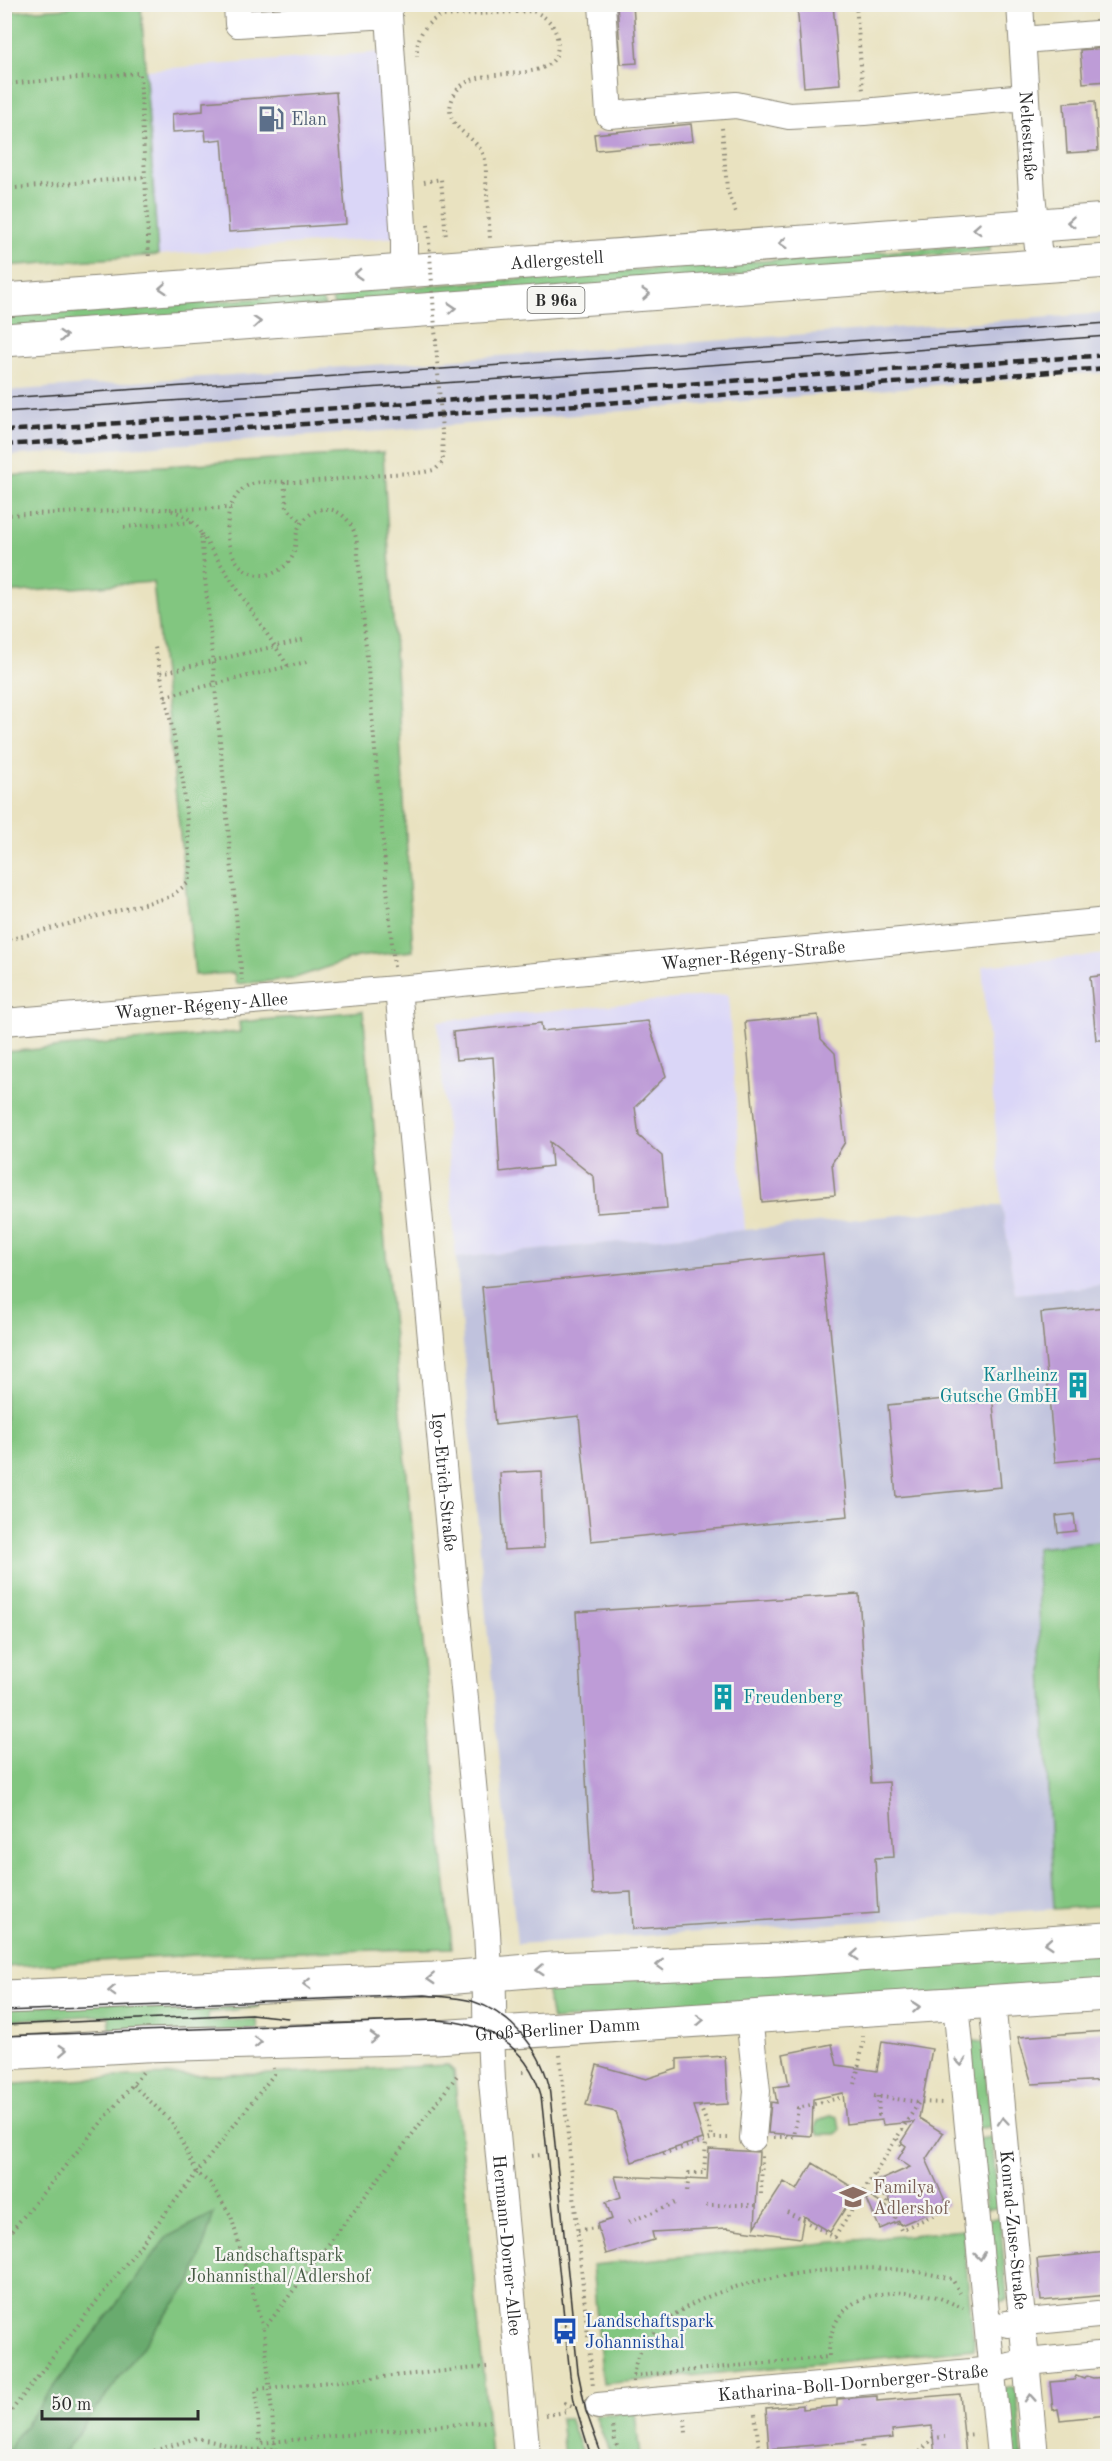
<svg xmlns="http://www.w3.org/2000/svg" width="1112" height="2461" font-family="'Old Standard TT',serif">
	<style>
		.built { fill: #dad6f7 }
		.industrial { fill: #c0c2dd }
		.green { fill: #82c680; stroke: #567856; stroke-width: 1.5 }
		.forest { fill: #69ab6e; stroke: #4a6b4c; stroke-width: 1.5 }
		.building { fill: #be9cd7 }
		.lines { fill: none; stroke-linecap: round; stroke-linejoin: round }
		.minor-casing { stroke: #8a8676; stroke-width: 28 }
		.major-casing { stroke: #8a8676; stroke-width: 35 }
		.path { stroke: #8a8676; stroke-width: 4; stroke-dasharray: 1.5 4.5; stroke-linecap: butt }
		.minor { stroke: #fff; stroke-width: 26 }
		.major { stroke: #fff; stroke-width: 33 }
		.tram { stroke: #2b2b2b; stroke-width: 1.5 }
		.rail { stroke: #2b2b2b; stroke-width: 4.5; stroke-dasharray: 9 4.5; stroke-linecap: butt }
		.path-bridge { stroke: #8a8676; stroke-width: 4; stroke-dasharray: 1.5 4.5; stroke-linecap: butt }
		.oneway { stroke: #a0a0a0 }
		.labels { text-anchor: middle; stroke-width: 4.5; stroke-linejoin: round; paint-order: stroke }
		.shield { fill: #f6f6f2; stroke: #686867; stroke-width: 1.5 }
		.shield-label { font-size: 16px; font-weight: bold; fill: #2b2b2b }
		.service-label { font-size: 18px; fill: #4e5e75; stroke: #f6f6f2; text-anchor: start }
		.street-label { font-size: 18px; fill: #2b2b2b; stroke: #f6f6f2 }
		.culture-label { font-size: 18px; fill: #0d838f; stroke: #f6f6f2; text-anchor: end }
		.education-label { font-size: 18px; fill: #785e54; stroke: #f6f6f2; text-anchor: start }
		.park-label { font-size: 18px; fill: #455a44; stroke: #f6f6f2 }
		.transit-label { font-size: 18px; fill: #164399; stroke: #f6f6f2; text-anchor: start }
	</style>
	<rect width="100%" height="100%" fill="#f6f6f2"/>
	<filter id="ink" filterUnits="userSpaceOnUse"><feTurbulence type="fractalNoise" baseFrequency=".0167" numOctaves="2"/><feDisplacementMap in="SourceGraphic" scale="12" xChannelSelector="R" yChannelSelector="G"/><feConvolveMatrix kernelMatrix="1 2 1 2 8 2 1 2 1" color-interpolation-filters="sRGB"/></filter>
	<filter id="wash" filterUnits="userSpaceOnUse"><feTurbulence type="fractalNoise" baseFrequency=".008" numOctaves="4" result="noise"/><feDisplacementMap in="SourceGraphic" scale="24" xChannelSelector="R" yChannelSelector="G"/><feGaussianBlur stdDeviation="1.35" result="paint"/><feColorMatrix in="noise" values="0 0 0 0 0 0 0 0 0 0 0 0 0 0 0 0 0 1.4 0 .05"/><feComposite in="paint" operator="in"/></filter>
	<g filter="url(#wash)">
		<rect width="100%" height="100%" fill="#e9e2c0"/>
		<path class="built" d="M385 52 397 237 158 255 145 70Z
			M1107 954V1285L1015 1294 1002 1205 982 966Z
			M728 994 745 1230 456 1258 438 1021Z"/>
		<path class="industrial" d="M1107 313V373L1072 374 382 431 5 456V391Z
			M1002 1205 1015 1294 1107 1285V1541L1036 1549 1054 1909 517 1944 482 1574 456 1258Z"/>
		<path class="green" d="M69 5H141L158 255 5 266V12L68 8Z
			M990 244V251L905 257 866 266 334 306 330 293Z
			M319 294 325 306 5 329V316Z
			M383 452 413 951 357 957 292 979 236 984 234 973 195 975 153 582 5 593V476Z
			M363 1011 452 1948 195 1955 5 1967V1052L240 1032 239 1022Z
			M1107 1541V1905L1054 1909 1036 1548Z
			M1107 1947V1985L552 2020 545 1983Z
			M257 1995 258 2007 208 2013V2021L257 2020 258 2031 111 2036 109 2015 5 2020 4 2007Z
			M973 2041 983 2042 992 2074 986 2075 991 2127 978 2128 970 2044Z
			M447 2065 454 2071 491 2456H5L4 2085 130 2076 267 2074Z
			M831 2115 838 2117 840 2130 836 2134H819L815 2128 817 2122Z
			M992 2137 998 2208 986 2209 979 2139Z
			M1000 2218 1007 2300 996 2303 987 2219Z
			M963 2230 974 2349 603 2384 592 2265Z
			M1013 2387 1017 2393 1022 2456H1009L1004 2389Z
			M635 2412 640 2456H611L595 2415Z
			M560 2418H569L583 2456H564Z"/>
		<path class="forest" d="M214 2213 193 2279 61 2456H6L12 2443 167 2237Z"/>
		<g id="blocks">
			<path class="building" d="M617 4H633L637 63 621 64Z
				M797 4H833L840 84 804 87Z
				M1107 48V81L1083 83 1080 50Z
				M336 92 346 224 229 232 222 139 206 141 205 130 173 132 172 114 203 111V102Z
				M1095 101 1098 151 1067 153 1064 103Z
				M691 124 693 141 596 150 594 134Z
				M1107 975V1040H1096L1090 977Z
				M818 1015 821 1039 835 1053 845 1142 832 1163 835 1195 762 1202 745 1022Z
				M648 1021 666 1076 635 1107 639 1136 662 1156 667 1208 597 1213 594 1177 550 1142 552 1166 500 1172 493 1057 456 1060 453 1032 541 1023 542 1031Z
				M823 1254 848 1516 591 1541 579 1416 495 1425 482 1287Z
				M1107 1307V1457L1055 1462 1041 1313Z
				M992 1394 1001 1487 896 1497 888 1405Z
				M541 1471 544 1548 504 1550 500 1473Z
				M1074 1514 1076 1531 1058 1533 1056 1516Z
				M859 1594 871 1783 889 1782 894 1857 875 1858 878 1913 633 1929 631 1892 593 1894 576 1612Z
				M1107 2031V2080L1032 2084 1018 2037Z
				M882 2041 932 2049 919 2118 943 2133 926 2159 947 2205 901 2225 899 2221 880 2229 864 2193 895 2212 881 2180 910 2167 898 2159 906 2146 901 2142 914 2122 883 2125 882 2120 846 2124 843 2093 813 2099 812 2136 768 2133 771 2102 777 2103 774 2087 789 2085 783 2054 832 2044 837 2065 877 2071Z
				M725 2056 728 2104 693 2106 703 2139 632 2162 616 2112 586 2105 597 2065 646 2079 677 2069V2059Z
				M709 2149 759 2152 755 2227 784 2182 797 2190 813 2163 857 2190 830 2232 804 2216 800 2238 727 2228 652 2232 654 2240 606 2254 597 2224 612 2219 606 2202 621 2197 615 2176 707 2180Z
				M1107 2252V2295L1041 2301 1037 2259Z
				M1076 2376 1084 2379 1086 2376 1093 2378 1107 2377V2415L1060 2420 1058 2409 1053 2410 1050 2382 1074 2380Z
				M960 2394 966 2457H935L932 2426 892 2430 893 2438 769 2449 766 2408 803 2405V2409L837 2406V2399L877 2396V2401Z"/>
		</g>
	</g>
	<g filter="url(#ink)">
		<use href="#blocks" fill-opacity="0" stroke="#8a8676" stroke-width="1.5"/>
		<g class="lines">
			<g class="minor-casing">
				<g id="minor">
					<path d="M237 4 238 24 389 15 404 241V271"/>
					<path d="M602 4 609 115 736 105 789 116 864 112 1025 97"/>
					<path id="s1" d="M1020 4 1032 194 1040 266"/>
					<path d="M1023 40 1108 33"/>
					<path id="s2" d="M398 989 487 1932 489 1974"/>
					<path id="s3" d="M4 1022 420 987 1108 921"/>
					<path id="s4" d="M992 2001 1035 2456"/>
					<path d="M956 2004 1000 2456"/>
					<path d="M749 2017 757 2091 753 2138"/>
					<path id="s5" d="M490 2033 492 2081 527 2456"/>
					<path d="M1007 2324 1108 2314"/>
					<path id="s6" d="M598 2406 993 2370 1027 2362 1108 2354"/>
				</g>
			</g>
			<g class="major-casing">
				<g id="major">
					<path id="s7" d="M4 300 1108 220"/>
					<path d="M4 340 1108 261"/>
					<path d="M489 1974 490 2033"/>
					<path d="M4 1997 434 1979 552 1969 778 1960 1108 1939"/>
					<path id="s8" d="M4 2053 144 2045 436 2037 1108 1994"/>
				</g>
			</g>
			<path class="path" d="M856 4 863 91
				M417 57C416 38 423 25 440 16L533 11C545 16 554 23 557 37 567 95 473 56 454 95 438 129 476 133 484 156 486 162 486 172 486 179 487 199 489 219 490 239
				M4 84 140 73 149 259
				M722 128 727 189 737 216
				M424 182 441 179 446 238
				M4 189 145 177
				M284 482 287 508 302 522
				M170 509 231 508
				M4 515 167 509C183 514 193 518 201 534L242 980
				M124 527 195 522
				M201 534 288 666
				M161 673 306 639
				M165 696 310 661
				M4 941 170 897 188 883 191 866 183 780 155 647
				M394 967 357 544C354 513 322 494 301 524 293 534 298 548 291 559 286 567 275 574 265 575 220 578 216 500 249 485 262 480 281 482 295 482 327 481 359 477 391 474 405 473 423 474 436 469L443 462 442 432
				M560 2055 593 2387
				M522 2072H526
				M855 2084 863 2044V2036
				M133 2085 172 2122 197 2173 210 2183 231 2216 263 2328
				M874 2096 919 2102
				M878 2096 879 2115H882
				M700 2106 713 2138H731
				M774 2137H794L798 2108 843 2097
				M897 2139 904 2150
				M663 2154 713 2138
				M532 2156 541 2155
				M875 2174 901 2230 953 2206
				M687 2191 689 2173H704L706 2141
				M761 2194 762 2156
				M853 2197 858 2200
				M706 2205H757
				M787 2212 835 2237 919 2102 943 2103
				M629 2222 675 2203
				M578 2230 599 2228
				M4 2240 143 2072
				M487 2367 256 2389 260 2443 492 2421
				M633 2376 829 2357C828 2308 860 2291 905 2293 916 2294 927 2294 937 2297 946 2300 955 2305 963 2308
				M633 2382C635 2285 817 2264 889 2269 910 2270 932 2274 952 2279L960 2293
				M755 2414 760 2456
				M546 2415 567 2412 565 2403 577 2408
				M685 2419 686 2433
				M4 2420 274 2074 273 2068
				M613 2427 615 2441 621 2456
				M964 2435 976 2434
				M862 2440 863 2456
				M797 2446 798 2456
				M137 2456 196 2438 251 2450 276 2449
				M276 2456 264 2329 459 2073
				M916 2456 933 2438 945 2437"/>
			<use href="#minor" class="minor"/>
			<use href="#major" class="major"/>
			<path class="tram" d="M4 398 668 354 1108 323
				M4 412 668 368 1108 336
				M4 2011 425 1995C441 1997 456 1997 472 2001 510 2013 539 2047 549 2085L578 2372 586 2411 602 2456
				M4 2025 251 2014 288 2018
				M4 2036 435 2020C484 2022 527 2044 541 2095L570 2375 574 2401 591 2456"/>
			<path class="rail" d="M4 431 1108 355
				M4 445 1108 368"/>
			<path class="path-bridge" d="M428 225 442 432"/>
		</g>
		<defs><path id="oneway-chevron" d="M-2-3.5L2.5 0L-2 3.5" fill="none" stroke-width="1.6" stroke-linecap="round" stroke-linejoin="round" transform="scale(1.5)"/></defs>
		<g class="oneway">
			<use href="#oneway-chevron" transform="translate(1071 222) rotate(176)"/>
			<use href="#oneway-chevron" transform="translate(977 229) rotate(176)"/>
			<use href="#oneway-chevron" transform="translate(783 243) rotate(176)"/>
			<use href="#oneway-chevron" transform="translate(358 274) rotate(176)"/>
			<use href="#oneway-chevron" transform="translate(163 288) rotate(176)"/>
			<use href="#oneway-chevron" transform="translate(646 294) rotate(-4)"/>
			<use href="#oneway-chevron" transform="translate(452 308) rotate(-4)"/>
			<use href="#oneway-chevron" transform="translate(257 322) rotate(-4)"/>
			<use href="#oneway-chevron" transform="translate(63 336) rotate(-4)"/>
			<use href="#oneway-chevron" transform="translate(1049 1943) rotate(176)"/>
			<use href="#oneway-chevron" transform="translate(855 1955) rotate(176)"/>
			<use href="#oneway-chevron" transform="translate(660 1965) rotate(178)"/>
			<use href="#oneway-chevron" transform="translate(540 1970) rotate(176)"/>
			<use href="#oneway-chevron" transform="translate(431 1979) rotate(177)"/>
			<use href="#oneway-chevron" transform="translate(307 1984) rotate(178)"/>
			<use href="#oneway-chevron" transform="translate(112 1991) rotate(178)"/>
			<use href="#oneway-chevron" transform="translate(916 2007) rotate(-4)"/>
			<use href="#oneway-chevron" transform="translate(700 2020) rotate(-3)"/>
			<use href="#oneway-chevron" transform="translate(374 2038) rotate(-2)"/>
			<use href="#oneway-chevron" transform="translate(258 2042) rotate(-2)"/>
			<use href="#oneway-chevron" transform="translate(63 2050) rotate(-3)"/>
			<use href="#oneway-chevron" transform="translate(961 2062) rotate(84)"/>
			<use href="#oneway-chevron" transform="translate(1003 2121) rotate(-95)"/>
			<use href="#oneway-chevron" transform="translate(980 2256) rotate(83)"/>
			<use href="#oneway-chevron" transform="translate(1030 2398) rotate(-94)"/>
		</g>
	</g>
	<defs>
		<g id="fuel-bare" transform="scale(2.07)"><path d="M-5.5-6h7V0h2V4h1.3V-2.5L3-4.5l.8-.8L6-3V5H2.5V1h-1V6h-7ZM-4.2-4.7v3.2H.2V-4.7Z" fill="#5c6f8a" stroke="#f6f6f2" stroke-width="2.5" paint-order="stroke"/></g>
		<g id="building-bare" transform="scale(2.07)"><path d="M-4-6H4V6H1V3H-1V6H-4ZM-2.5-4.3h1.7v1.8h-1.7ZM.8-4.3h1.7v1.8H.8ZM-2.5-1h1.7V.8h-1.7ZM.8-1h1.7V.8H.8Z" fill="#0f9aa8" stroke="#f6f6f2" stroke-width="2.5" paint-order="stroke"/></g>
		<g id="school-bare" transform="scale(2.07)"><path d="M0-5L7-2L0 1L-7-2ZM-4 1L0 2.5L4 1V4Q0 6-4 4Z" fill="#8d6e63" stroke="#f6f6f2" stroke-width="2.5" paint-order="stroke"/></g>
		<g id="bus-bare" transform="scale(2.07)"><path d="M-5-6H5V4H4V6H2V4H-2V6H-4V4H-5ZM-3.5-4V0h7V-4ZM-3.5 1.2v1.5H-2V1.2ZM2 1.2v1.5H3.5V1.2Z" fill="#1a4fb4" stroke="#f6f6f2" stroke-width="2.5" paint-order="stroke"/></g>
	</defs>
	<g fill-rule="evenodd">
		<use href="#fuel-bare" x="271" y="119"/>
		<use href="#building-bare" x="1078" y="1385"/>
		<use href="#building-bare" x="723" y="1697"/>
		<use href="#school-bare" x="853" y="2197"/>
		<use href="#bus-bare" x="565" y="2331"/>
	</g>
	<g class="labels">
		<rect class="shield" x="527.5" y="287" width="57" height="26" rx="4.5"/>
		<g class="shield-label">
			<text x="556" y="306">B 96a</text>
		</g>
		<g class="service-label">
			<text x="291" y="125">Elan</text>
		</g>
		<g class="street-label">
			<text dy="6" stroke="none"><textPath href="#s1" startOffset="132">Neltestraße</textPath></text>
			<text dy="6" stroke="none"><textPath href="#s7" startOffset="554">Adlergestell</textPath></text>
			<text dy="6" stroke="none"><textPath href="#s3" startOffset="752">Wagner-Régeny-Straße</textPath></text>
			<text dy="6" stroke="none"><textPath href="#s3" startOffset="198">Wagner-Régeny-Allee</textPath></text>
			<text dy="6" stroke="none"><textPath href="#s2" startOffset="495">Igo-Etrich-Straße</textPath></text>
			<text dy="6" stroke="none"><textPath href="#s8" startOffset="554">Groß-Berliner Damm</textPath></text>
			<text dy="6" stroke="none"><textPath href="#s4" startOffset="230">Konrad-Zuse-Straße</textPath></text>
			<text dy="6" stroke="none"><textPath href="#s5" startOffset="213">Hermann-Dorner-Allee</textPath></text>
			<text dy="6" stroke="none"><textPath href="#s6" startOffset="256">Katharina-Boll-Dornberger-Straße</textPath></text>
		</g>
		<g class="culture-label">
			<text x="1058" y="1381">Karlheinz<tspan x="1058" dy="21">Gutsche GmbH</tspan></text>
			<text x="743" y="1703" text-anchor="start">Freudenberg</text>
		</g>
		<g class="education-label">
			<text x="873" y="2193">Familya<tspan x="873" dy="21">Adlershof</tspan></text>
		</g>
		<g class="park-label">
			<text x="279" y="2261">Landschaftspark<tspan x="279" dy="21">Johannisthal/Adlershof</tspan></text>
		</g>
		<g class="transit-label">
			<text x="585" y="2327">Landschaftspark<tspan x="585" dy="21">Johannisthal</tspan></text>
		</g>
	</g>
	<rect width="1112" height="2461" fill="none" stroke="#f6f6f2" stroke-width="24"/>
	<path d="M42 2410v9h156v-9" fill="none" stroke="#2b2b2b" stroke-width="3"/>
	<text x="51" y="2410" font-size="18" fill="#2b2b2b" stroke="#f6f6f2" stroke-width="4.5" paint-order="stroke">50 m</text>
</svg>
